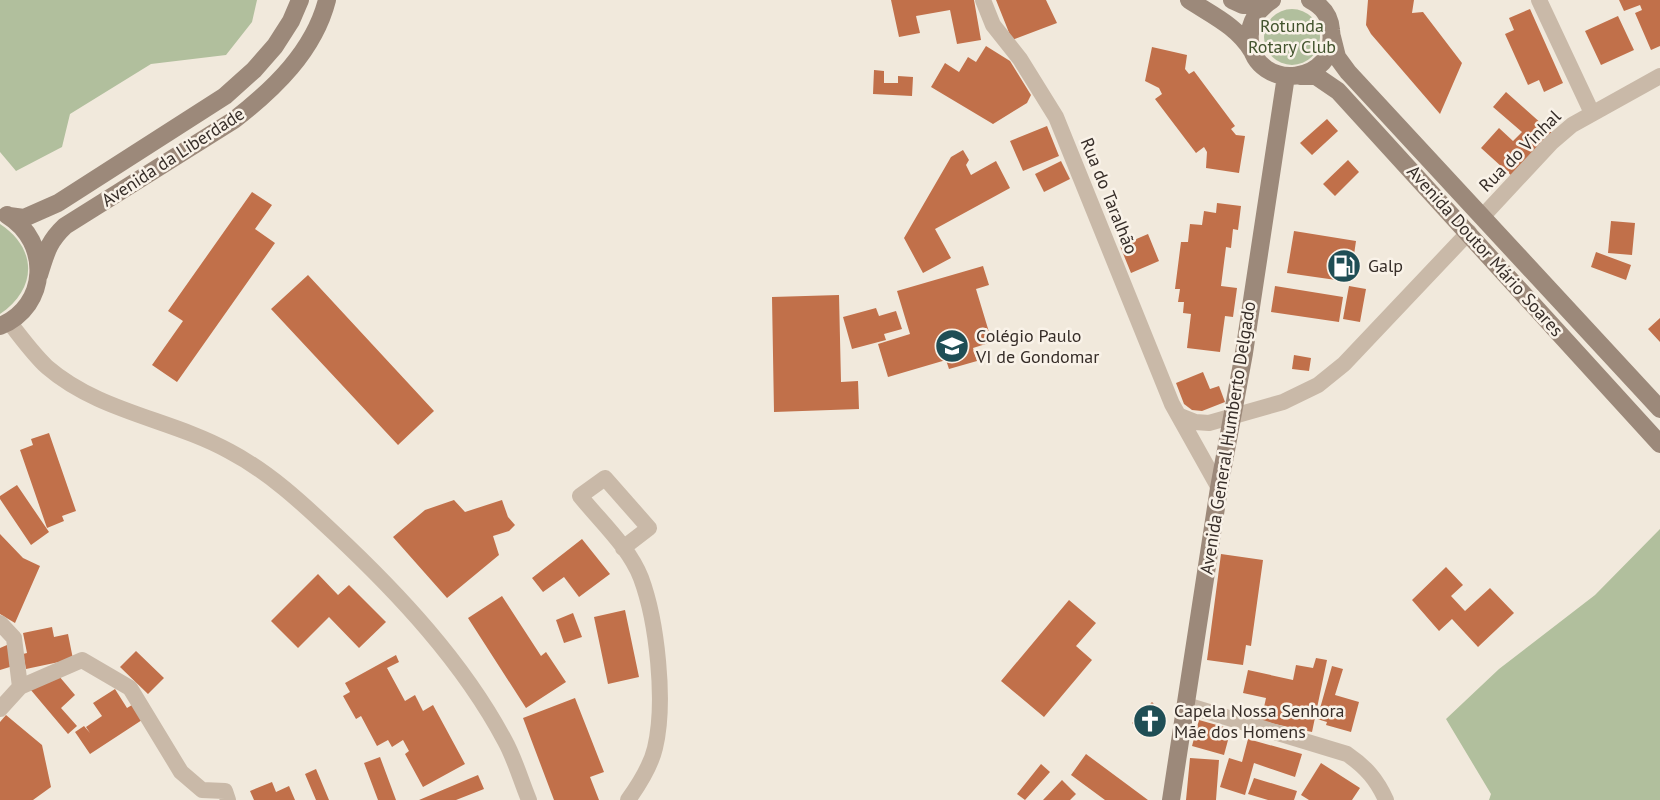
<svg xmlns="http://www.w3.org/2000/svg" width="1660" height="800" font-family="'PT Sans',sans-serif">
	<style>
		.green { fill: #b1bf9d }
		.building { fill: #c1704a }
		.lines { fill: none; stroke-linecap: round; stroke-linejoin: round }
		.street { stroke: #c9b9a8; stroke-width: 16 }
		.secondary { stroke: #9c897a; stroke-width: 18 }
		.labels { text-anchor: middle; stroke-width: 5; stroke-linejoin: round; paint-order: stroke }
		.park-label { font-size: 18px; fill: #42532d; stroke: #f9f2e8 }
		.street-label { font-size: 18px; fill: #362d28; stroke: #f9f2e8 }
		.poi-label { font-size: 18px; fill: #362d28; stroke: #f9f2e8; text-anchor: start }
	</style>
	<rect width="100%" height="100%" fill="#f1e9dc"/>
	<path class="green" d="M0 0H257L252 22 226 55 151 64 70 114 62 147 16 171 0 152Z
		M1264 37a28 28 0 1 1 56 0a28 28 0 1 1-56 0Z
		M0 224C38 249 37 289 0 314Z
		M1660 529V800H1489L1491 794 1446 719 1499 669 1595 595Z"/>
	<path class="building" d="M891 0H974L981 40 957 44 950 10 916 16 920 33 899 37Z
		M996 0H1046L1057 23 1012 40Z
		M1368 0H1414L1412 13 1423 12 1462 63 1440 114 1371 34 1366 25Z
		M1619 0H1660V46L1651 50 1635 13 1642 10 1640 5 1624 11Z
		M1530 9 1563 83 1544 92 1539 80 1528 85 1505 34 1514 30 1509 18Z
		M1618 16 1634 50 1601 65 1585 31Z
		M986 46 1010 61 1031 95 1027 103 993 124 931 87 945 63 959 72 968 57 976 62Z
		M1152 47 1187 55 1185 69 1189 74 1194 71 1235 126 1231 129 1236 135 1245 136 1239 173 1206 168 1207 152 1204 147 1196 153 1155 99 1162 94 1159 88 1145 81Z
		M874 70 884 71V83H898V76L913 77 912 96 873 94Z
		M1506 92 1552 133 1513 177 1481 148 1499 128 1513 141 1522 132 1493 107Z
		M1327 119 1338 131 1312 155 1300 143Z
		M1047 126 1059 156 1023 171 1010 141Z
		M963 150 969 160 966 165 971 175 996 161 1010 188 935 229 951 258 923 273 904 238 951 157Z
		M1348 160 1359 172 1335 196 1323 184Z
		M1061 161 1070 179 1044 192 1035 174Z
		M252 192 272 205 255 229 275 243 177 382 152 365 183 321 168 311Z
		M1217 203 1241 206 1238 230 1233 229 1231 248 1226 247 1221 286 1237 288 1233 317 1225 316 1220 352 1187 348 1191 314 1183 313 1184 302H1178L1180 289H1175L1181 242H1188L1190 224 1202 225 1204 211 1216 213Z
		M1611 221 1635 223 1632 255 1608 253Z
		M1294 231 1356 241 1350 282 1287 273Z
		M1148 234 1159 261 1131 273 1120 246Z
		M1596 252 1631 265 1626 280 1591 267Z
		M983 266 989 285 976 289 992 342 973 348 977 361 949 369 946 360 888 377 878 344 910 334 897 291Z
		M308 275 434 411 398 445 271 309Z
		M1275 286 1343 297 1339 322 1271 312Z
		M1349 286 1366 289 1360 322 1343 319Z
		M839 295 841 382 858 381 859 409 774 412 772 297Z
		M876 308 879 316 896 311 902 329 884 334 886 340 852 349 843 317Z
		M1660 318V342L1648 329Z
		M1294 355 1311 358 1309 371 1292 369Z
		M1203 372 1210 389 1219 386 1225 402 1202 411 1192 410 1184 404 1176 383Z
		M49 433 76 511 62 516 64 521 47 528 20 450 33 445 31 439Z
		M17 485 49 532 31 545 0 499V496Z
		M454 500 465 512 502 500 508 517 515 525 509 531 493 536 499 555 447 598 393 537 425 510Z
		M0 534 23 558 40 566 15 623 0 614Z
		M582 539 610 574 579 597 564 577 543 592 532 578Z
		M1221 554 1263 560 1251 646 1246 645 1243 665 1207 660Z
		M1446 567 1463 585 1451 596 1465 611 1490 588 1514 613 1478 647 1452 619 1439 631 1412 600Z
		M318 574 338 595 349 585 386 622 359 648 329 617 298 648 271 621Z
		M502 596 541 656 546 652 566 682 526 708 468 618Z
		M1069 600 1096 623 1076 646 1092 660 1044 717 1001 681Z
		M625 610 639 677 608 684 594 617Z
		M573 613 582 637 564 643 556 620Z
		M52 627 54 637 68 634 73 659 26 669 23 654 27 653 23 633Z
		M7 645 13 666 0 670V648Z
		M136 651 164 678 148 694 120 667Z
		M396 655 399 662 387 668 405 701 415 695 423 711 433 705 465 764 423 787 405 754 409 751 403 740 392 747 388 740 377 746 361 716 356 719 343 696 350 692 345 683Z
		M1316 658 1327 660 1312 732 1261 721 1266 698 1243 693 1248 670 1293 680 1296 665 1313 668Z
		M1332 666 1343 669 1335 695 1359 702 1351 732 1326 725 1327 722 1317 719Z
		M53 669 75 695 61 708 77 726 68 734 30 689Z
		M115 689 127 708 132 705 142 720 90 754 75 732 84 726 90 733 86 727 102 716 93 703Z
		M575 698 604 772 590 777 599 800H554L523 718Z
		M1152 702 1167 718 1148 738 1132 723Z
		M6 715 42 745 51 787 33 800H0V722Z
		M1199 720 1231 729 1224 755 1192 746Z
		M1248 739 1302 754 1295 777 1254 763 1245 795 1220 787 1229 758 1242 762Z
		M1086 754 1148 800H1105L1071 775Z
		M380 757 396 800H378L364 763Z
		M1190 758 1219 760 1216 800H1186Z
		M1321 763 1360 788 1352 800H1309L1301 795Z
		M1041 764 1050 772 1025 800 1017 794Z
		M316 769 329 800H316L305 774Z
		M478 775 484 789 456 800H419Z
		M1254 778 1297 791 1294 800H1268L1248 794Z
		M1062 780 1076 794 1070 800H1043Z
		M272 782 276 792 289 786 295 800H254L250 791Z"/>
	<g class="lines">
		<path class="street" d="M983 0 993 25 1020 59 1056 117 1172 404 1219 488
			M1539 0 1592 113
			M1483 216 1551 143 1572 125 1660 76
			M9 322C21 337 33 354 47 367 99 412 171 419 229 451 269 472 301 502 334 533 398 593 463 662 505 741 515 759 521 781 529 800
			M1180 416 1195 422 1209 423 1283 402 1318 385 1344 364 1469 232
			M623 548 649 528 605 478 580 496C600 521 629 547 641 578 657 621 666 702 655 748 651 765 638 786 628 800
			M0 623 14 638 20 687 0 709
			M20 687 82 660 130 688 181 772 202 790 225 791 228 800
			M1186 705 1347 754C1366 767 1377 780 1386 800"/>
		<path class="secondary" d="M1189 0C1212 15 1238 27 1252 51
			M1232 0 1243 5H1263
			M1272 0C1258 9 1248 23 1250 41 1256 93 1339 85 1331 30 1330 16 1322 6 1310 0
			M1332 37 1337 57 1348 72 1660 409
			M1300 76H1316L1338 91 1660 444
			M9 216 24 218 58 203 225 96 254 70 275 46 291 21 300 0
			M39 275C46 253 48 242 65 226L234 120C274 89 314 51 327 0
			M0 326C49 306 51 242 7 215
			M1171 800 1219 488 1244 353 1286 76"/>
	</g>
	<defs>
		<g id="fuel-disc" transform="scale(1.75)"><circle r="9.5" fill="#1f4e55" stroke="#f9f2e8"/><path d="M-5.5-6h7V0h2V4h1.3V-2.5L3-4.5l.8-.8L6-3V5H2.5V1h-1V6h-7ZM-4.2-4.7v3.2H.2V-4.7Z" fill="#fff"/></g>
		<g id="school-disc" transform="scale(1.75)"><circle r="9.5" fill="#1f4e55" stroke="#f9f2e8"/><path d="M0-5L7-2L0 1L-7-2ZM-4 1L0 2.5L4 1V4Q0 6-4 4Z" fill="#fff"/></g>
		<g id="church-disc" transform="scale(1.75)"><circle r="9.5" fill="#1f4e55" stroke="#f9f2e8"/><path d="M-1.2-6h2.4v3.5h3.3v2.4h-3.3V6h-2.4V-.1h-3.3v-2.4h3.3Z" fill="#fff"/></g>
	</defs>
	<g fill-rule="evenodd">
		<use href="#fuel-disc" x="1344" y="266"/>
		<use href="#school-disc" x="952" y="346"/>
		<use href="#church-disc" x="1150" y="721"/>
	</g>
	<g class="labels">
		<g class="park-label">
			<text x="1292" y="32">Rotunda<tspan x="1292" dy="21">Rotary Club</tspan></text>
		</g>
		<g class="street-label">
			<text transform="translate(1520 151) rotate(-45)" y="6">Rua do Vinhal</text>
			<text transform="translate(173 157) rotate(-33)" y="6">Avenida da Liberdade</text>
			<text transform="translate(1109 196) rotate(68)" y="6">Rua do Taralhão</text>
			<text transform="translate(1485 251) rotate(48)" y="6">Avenida Doutor Mário Soares</text>
			<text transform="translate(1228 438) rotate(-81)" y="6">Avenida General Humberto Delgado</text>
		</g>
		<g class="poi-label">
			<text x="1368" y="272">Galp</text>
			<text x="976" y="342">Colégio Paulo<tspan x="976" dy="21">VI de Gondomar</tspan></text>
			<text x="1174" y="717">Capela Nossa Senhora<tspan x="1174" dy="21">Mãe dos Homens</tspan></text>
		</g>
	</g>
</svg>
